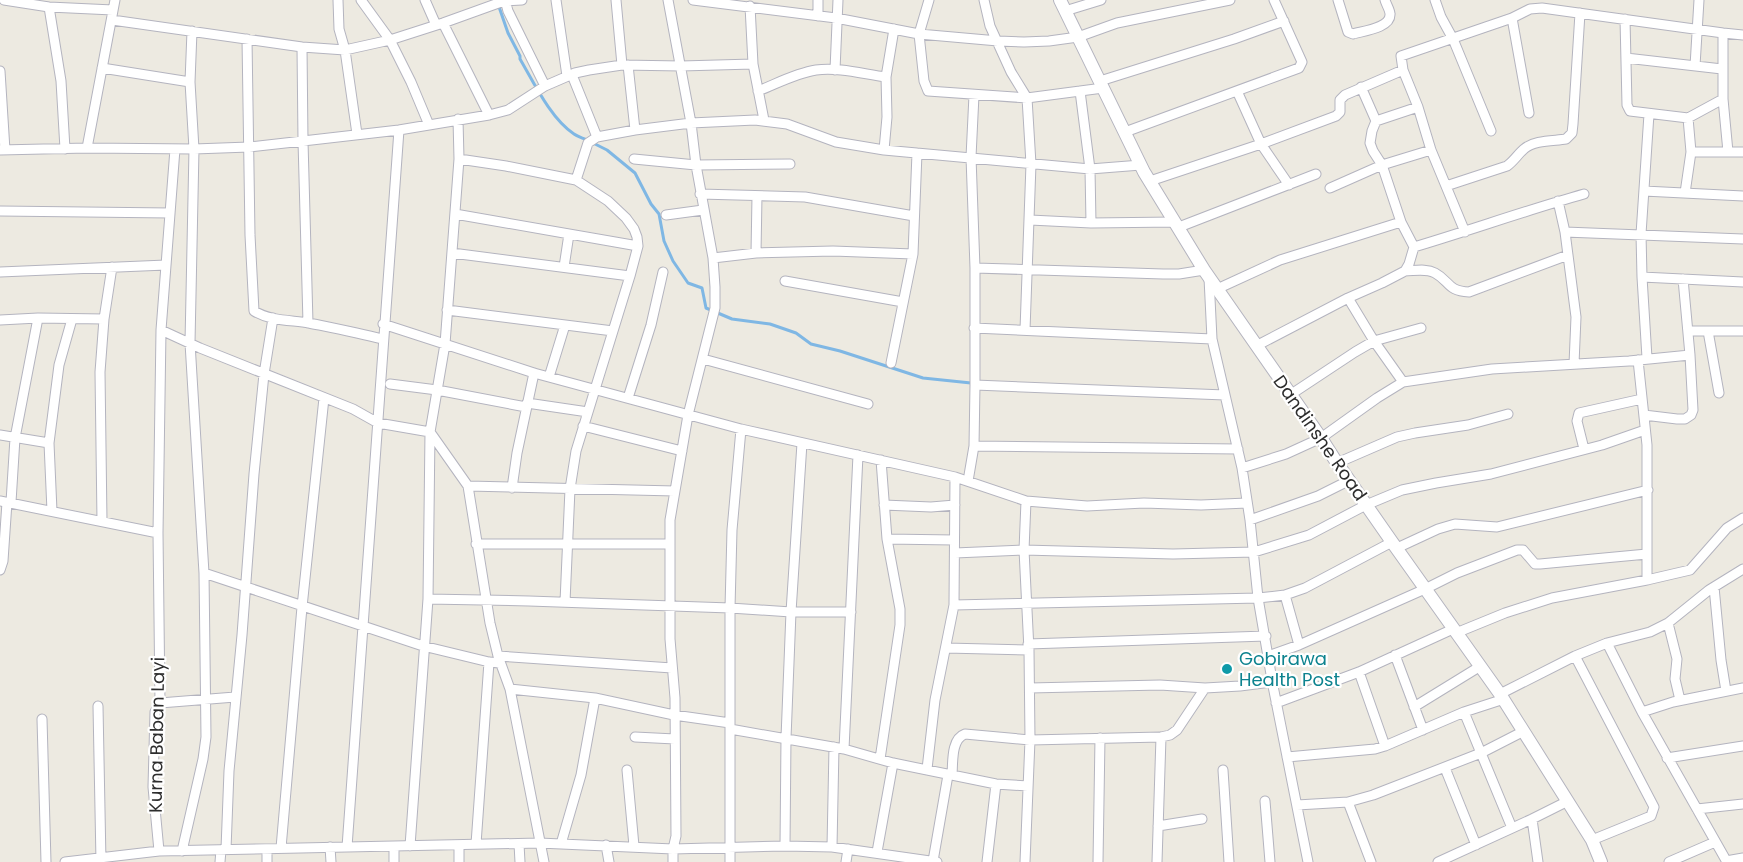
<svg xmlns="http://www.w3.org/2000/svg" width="1743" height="862" font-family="Poppins,sans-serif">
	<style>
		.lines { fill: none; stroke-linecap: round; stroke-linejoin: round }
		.stream { stroke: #7fb7e4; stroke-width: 3 }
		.minor-casing { stroke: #b4b4bf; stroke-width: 11 }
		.tertiary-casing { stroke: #b4b4bf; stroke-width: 14 }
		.minor { stroke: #fff; stroke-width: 9 }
		.tertiary { stroke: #fff; stroke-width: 12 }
		.culture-dot { fill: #0f9aa8; stroke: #fff; stroke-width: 2 }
		.labels { text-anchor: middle; stroke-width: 4.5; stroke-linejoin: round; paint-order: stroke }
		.street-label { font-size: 18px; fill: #2d2d2d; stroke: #fff }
		.culture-label { font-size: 18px; fill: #0d838f; stroke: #fff; text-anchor: start }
	</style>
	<rect width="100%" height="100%" fill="#edeae1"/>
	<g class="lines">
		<path class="stream" d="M498 4 508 33 520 56V59C534 83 551 119 574 134 578 137 583 138 587 140
			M593 143 607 150 635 173 651 204 659 214 664 241 673 261 688 283 702 288 706 308 732 319 770 324 796 333 811 344 840 351 923 378 971 383"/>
		<g class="minor-casing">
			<path id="minor" d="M4 0 49 7 113 10
				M338 0 339 29 345 50 357 134
				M361 0 390 40 411 82 429 125
				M425 0 436 25
				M505 0 508 11 545 86
				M556 0 567 76
				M616 0 622 65
				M668 0 691 123 696 165 713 258 715 287V308L688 415 670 520V639L675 698 676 836 673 849V862
				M693 0 836 18 919 34 998 41 1024 42 1049 41 1078 37 1117 23 1230 0
				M929 0 919 34 924 81 928 91 1027 98 1103 88
				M984 0 990 26 1011 72 1027 98 1031 164 1025 330
				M1338 0 1348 32 1353 34C1363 31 1391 28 1390 14 1390 10 1386 4 1385 0
				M1435 0 1441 17 1453 39 1491 131
				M750 6 753 64 764 120
				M49 7 61 81 65 149
				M1065 11 1101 0
				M818 16V0
				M1512 18 1529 113
				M1625 19 1627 105 1630 111 1688 118 1723 99
				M112 20 302 47 345 50 390 40 443 23 504 1 522 0
				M443 23 489 115
				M1723 33V99L1728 152
				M247 39 250 235 254 311C270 321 291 320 309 323 333 328 358 333 382 339
				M302 47 303 141 308 323
				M1626 58 1722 69
				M628 65 635 130
				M1695 66 1699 0
				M102 68 190 82
				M835 70 838 0
				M0 71 5 150
				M572 75 597 137
				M1100 81 1234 39 1284 21
				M1361 87 1376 121 1372 131 1370 143 1373 151 1382 165 1401 222
				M758 91C776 84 796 73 816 70 839 67 863 74 886 77
				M1080 91 1090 169 1091 223
				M1237 91 1261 144 1289 185
				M1688 118 1691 152H1743
				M1376 121 1418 107
				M1125 132 1299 68 1302 62 1274 0
				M87 148 115 0
				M0 150 87 148 194 149 249 147 303 141 399 130 489 115 508 110 545 86 575 73 589 70 622 65 681 66 753 64
				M884 150 887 117 886 77 894 29
				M459 159 506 166 576 180 608 201 626 218 634 229 637 237 638 246 630 276 576 451 570 489 565 602
				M634 159 696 165 790 164
				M576 180 588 143 597 137 635 130 691 123 755 120 787 124 836 142 884 150 1090 169 1141 165
				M1150 181 1261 144 1336 116 1340 112V100L1345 95 1403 70
				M1446 186 1507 166C1514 161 1518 154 1524 149 1534 140 1554 141 1566 139L1572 133 1573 124 1580 13
				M1330 188 1382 165 1431 150
				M1644 191 1743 196
				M1685 193 1691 152
				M700 194 805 197 914 216
				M1558 201 1565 232 1743 239
				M0 211 170 213
				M455 214 638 246
				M666 215 703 210
				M1030 220 1091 223 1175 222
				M1179 227 1316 174
				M1465 232 1431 150 1418 107 1403 70 1401 56 1512 18 1530 9 1542 8 1723 33 1743 35
				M1565 232 1576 317 1574 364
				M452 253 630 276
				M756 253 757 196
				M713 258 756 253 833 251 913 254
				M564 267 569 234
				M975 268 1163 274H1179L1204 270
				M1405 271C1414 271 1426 268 1435 273 1450 281 1447 291 1469 292L1568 255
				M0 272 166 265
				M1642 277 1743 282
				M1209 278 1212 339 1242 468 1250 520 1258 598 1273 686 1308 862
				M785 281 903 302
				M1217 289 1280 260 1401 222 1414 247C1471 230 1527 210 1584 194
				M1348 298 1374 341 1403 382
				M447 310 613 331
				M0 320 38 318
				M383 324 534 373 741 429 955 477 1026 501 1087 506 1144 503 1201 505 1247 503
				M974 328 1212 339
				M161 330 200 348 353 409 378 423 430 432 468 486 490 623 498 656 510 689 544 862
				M1688 331H1743
				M1708 331 1719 393
				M1256 346 1348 298 1382 283 1405 271 1409 264 1414 247
				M1647 358 1642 277 1641 234 1649 114
				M703 359 868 404
				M1638 360 1647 445V580
				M891 363 913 254 917 153
				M549 377 565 325
				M390 384 437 390 526 407
				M975 385 1225 395
				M1290 395 1355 352 1374 341 1421 328
				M628 398 651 325 663 272
				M527 403 588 412
				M1644 415 1677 419H1685L1691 415 1693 410 1690 355 1683 279
				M583 426 682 451
				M0 435 49 443
				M974 446 1238 449
				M1584 449 1577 421 1579 413 1642 399
				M1337 463 1397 437 1415 433 1468 425 1508 414
				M1242 468 1286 454 1321 438 1377 398 1403 382 1492 369 1629 361 1690 355
				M968 481 974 446 975 385V268L971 157 974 95
				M468 486 675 491
				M512 488 517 453 534 373
				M0 501 158 533
				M11 502 15 438 38 318 104 319
				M884 505 931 507 955 505
				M52 511 49 443 59 365 72 319
				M1250 520 1318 496 1350 480
				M102 521 100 372 104 319 112 267
				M887 539 954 540
				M476 544H670
				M1397 548 1438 529 1455 524 1497 527 1648 490
				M955 553 1024 550 1173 554 1254 552 1309 535 1366 505 1402 490 1436 483 1491 474 1602 445 1645 430
				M0 570 3 561 7 502
				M204 573 423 646 489 662 500 663
				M1714 587 1721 660 1726 691
				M1285 595 1299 645
				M428 599 529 601 730 608 791 612H851
				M954 605 1258 598 1285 595 1305 588 1392 542
				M1668 623 1677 659 1675 679 1680 700
				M1456 633 1505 613 1552 598 1647 580 1690 570 1727 528 1743 518
				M1607 643 1642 712 1727 862
				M1028 644 1266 636
				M946 648 1029 650
				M1395 655 1423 730
				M498 656 672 668
				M1268 656 1299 645 1425 589 1457 573 1517 550H1523L1535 564H1540L1647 554
				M1575 656 1654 807 1651 816 1592 840
				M1359 672 1385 746
				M1030 688 1160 685 1205 688 1240 686 1272 682
				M510 689 595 698 674 715 730 723
				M1500 694 1575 656 1607 643 1650 632 1668 623 1709 590 1743 569
				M160 703 235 697
				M1276 703 1359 672 1453 629
				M98 706 101 862
				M1414 707 1479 667
				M1464 712 1512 828
				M1642 712 1673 702 1743 688
				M42 719 46 862
				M730 729 844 749 893 763 996 784 1028 786
				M635 737 675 739
				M844 749 858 455
				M1287 757 1375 749 1385 746 1464 712 1504 699
				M1667 758 1743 746
				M880 759 900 625V609L887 539 881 460
				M1445 768 1476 845
				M927 769 935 700 954 605 955 477
				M627 770 634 846
				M1223 770 1229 862
				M952 775C953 762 951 739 965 734L1030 740 1161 737 1170 735 1177 730 1205 688
				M1265 801 1270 862
				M1348 802 1371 862
				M1297 805 1348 802 1373 795 1481 753 1524 731
				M1697 809 1743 804
				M1532 819 1538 862
				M1158 826 1202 819
				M476 844 489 662
				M519 844 520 862
				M561 844 581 775 595 698
				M459 845V862
				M606 845 609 862
				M394 846V862
				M410 846 428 599 430 432 445 344 459 159 458 119
				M785 846 786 738 791 612 802 443
				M330 847 331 862
				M347 847C363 608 380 369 399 130
				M832 847 834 747
				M281 848 302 607 324 398
				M226 849 229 771 242 635 254 474 264 374 273 318
				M267 849V862
				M159 851 153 787 155 712 160 703 158 533 161 330 175 149
				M182 851 203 759 206 737 204 573 190 343 194 149 190 82 192 31
				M877 852 893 763
				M933 861 948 775
				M1726 861 1743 858
				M65 862 159 851 539 843 673 849 785 846 832 847 937 862
				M220 862 221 850
				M730 862V608L732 530 741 429
				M846 862 848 849
				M987 862 996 784
				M1025 862 1030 740 1029 650 1024 550 1026 501
				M1098 862 1100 738
				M1157 862 1161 737
				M1438 862 1532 819 1568 801
				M1669 862 1715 842"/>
		</g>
		<g class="tertiary-casing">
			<path id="tertiary" d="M1060 0 1144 172 1204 270 1321 438 1337 463 1392 542 1500 694 1592 840 1601 862"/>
		</g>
		<use href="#minor" class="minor"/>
		<use href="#tertiary" class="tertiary"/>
	</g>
	<circle class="culture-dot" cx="1227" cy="669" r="6"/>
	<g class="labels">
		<g class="street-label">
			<text transform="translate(1320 438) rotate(55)" y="6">Dandinshe Road</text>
			<text transform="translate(157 735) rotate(-89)" y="6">Kurna Baban Layi</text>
		</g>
		<g class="culture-label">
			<text x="1239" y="665">Gobirawa<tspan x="1239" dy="21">Health Post</tspan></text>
		</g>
	</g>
</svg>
